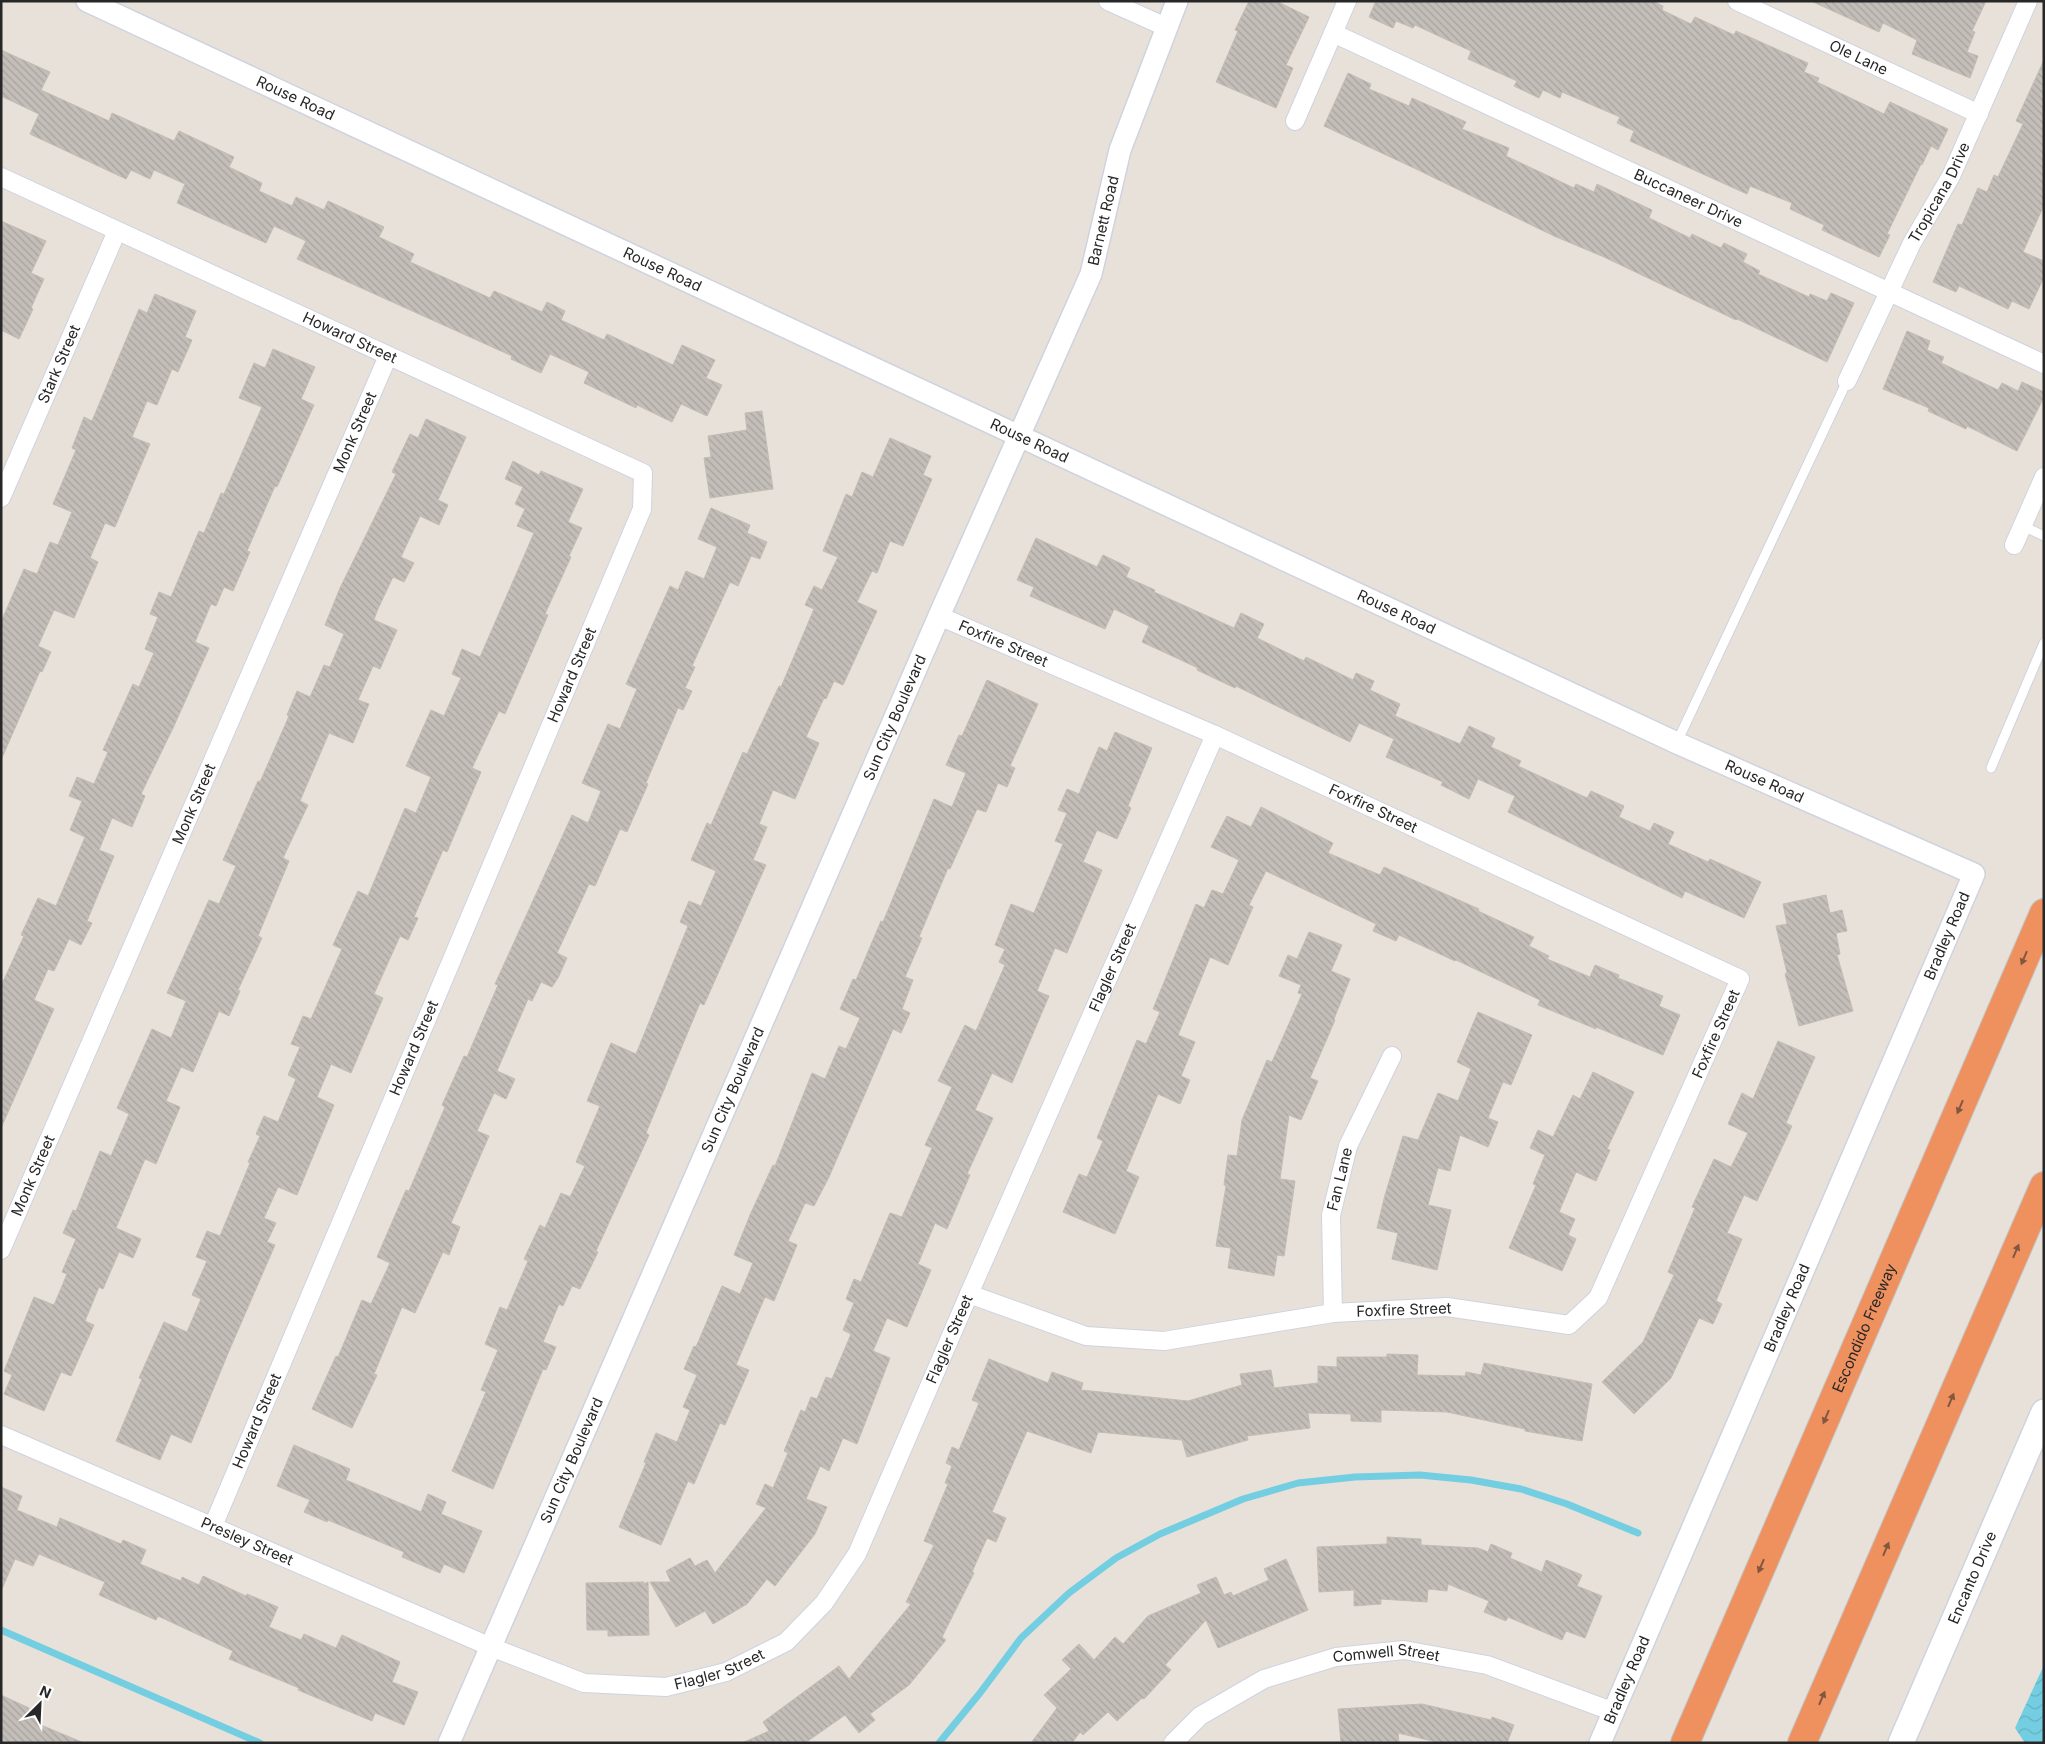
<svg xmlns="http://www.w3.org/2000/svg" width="2045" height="1744" font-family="Inter,sans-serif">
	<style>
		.water { fill: url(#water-waves) }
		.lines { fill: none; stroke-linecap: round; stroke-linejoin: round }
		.stream { stroke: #74cee2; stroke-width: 7 }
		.building { fill: url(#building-back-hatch); stroke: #c3bcb4 }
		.service-casing { stroke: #cfd3df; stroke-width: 11 }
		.minor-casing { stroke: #cfd3df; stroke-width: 20 }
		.tertiary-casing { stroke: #cfd3df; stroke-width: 24 }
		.secondary-casing { stroke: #cfd3df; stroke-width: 28 }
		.motorway-casing { stroke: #c3c3c3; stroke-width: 30 }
		.service { stroke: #fff; stroke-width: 9 }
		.minor { stroke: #fff; stroke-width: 18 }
		.tertiary { stroke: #fff; stroke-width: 21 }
		.secondary { stroke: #fff; stroke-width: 25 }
		.motorway { stroke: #ef915e; stroke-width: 28 }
		.oneway { fill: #815740 }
		.labels { text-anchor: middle; stroke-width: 4; stroke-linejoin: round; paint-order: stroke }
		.street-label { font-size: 15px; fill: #272727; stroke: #fff }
	</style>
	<defs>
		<pattern id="water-waves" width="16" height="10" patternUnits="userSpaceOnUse" patternTransform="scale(1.25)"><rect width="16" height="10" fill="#74cee2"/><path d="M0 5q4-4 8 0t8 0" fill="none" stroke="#64b1c2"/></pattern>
		<pattern id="building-back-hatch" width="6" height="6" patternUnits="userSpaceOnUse" patternTransform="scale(1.25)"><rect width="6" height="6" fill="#c4beb9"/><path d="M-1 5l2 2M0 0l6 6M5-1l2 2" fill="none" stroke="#a8a39f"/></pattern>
	</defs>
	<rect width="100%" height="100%" fill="#e8e1d9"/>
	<path class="water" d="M2044 1665V1743H2025L2015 1728Z"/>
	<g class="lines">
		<path class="stream" d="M1 1630 260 1743
			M939 1743 980 1693 1021 1638 1069 1593 1116 1558 1160 1534 1243 1499 1298 1483 1355 1477 1420 1475 1471 1480 1521 1489 1567 1504 1638 1533"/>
	</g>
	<path class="building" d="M1249 1H1276L1309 17 1286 65 1293 68 1276 108 1216 82 1238 31 1235 30Z
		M1376 1H1652L1663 6 1662 10 1691 24 1695 17 1734 35 1736 31 1808 63 1804 72 1819 78 1817 82 1884 114 1890 102 1948 129 1938 150 1931 146 1922 165 1921 164 1887 234 1890 235 1879 257 1822 230 1824 225 1790 209 1792 203 1750 186 1747 194 1630 141 1634 131 1617 123 1620 117 1562 92 1560 98 1543 90 1539 98 1514 86 1517 81 1468 59 1471 51 1415 25 1413 28 1396 21 1393 28 1369 17Z
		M1811 1H1986L1972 31 1975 32 1967 52 1978 56 1970 78 1912 54 1917 40 1883 23 1879 32Z
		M1 50 50 72 41 90 109 121 112 113 174 141 179 131 234 157 229 167 262 183 259 191 292 206 296 197 324 210 328 201 384 227 379 237 414 254 410 262 490 298 494 291 542 312 547 302 565 311 561 320 604 340 607 334 673 365 682 345 715 360 706 378 722 385 707 416 681 404 672 422 637 405 636 408 584 383 589 372 550 354 541 373 511 359 512 356 297 259 306 241 274 226 266 243 177 203 185 184 154 170 150 179 131 170 126 179 30 134 39 114 1 96Z
		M2044 60V205L2023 252 2044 261V277L2029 309 2012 301 2008 309 1959 286 1956 292 1933 282 1958 224 1962 225 1978 188 1987 192 1994 175 1998 177 2023 124 2016 121Z
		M1348 73 1371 84 1369 89 1409 106 1412 98 1466 122 1462 129 1509 148 1506 156 1574 188 1576 184 1594 192 1597 184 1652 210 1649 218 1690 238 1692 234 1721 248 1724 243 1747 254 1743 262 1760 271 1758 274 1809 297 1810 294 1827 301 1831 293 1854 303 1827 362 1737 319 1736 320 1604 257 1554 236 1416 169 1324 126Z
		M1 221 46 241 31 273 44 279 31 308 33 309 19 339 1 330Z
		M155 294 196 311 185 337 192 340 178 372 172 369 157 405 147 401 132 437 150 444 115 527 105 523 90 558 98 562 74 618 54 610 38 646 51 652 42 672 40 671 1 760V622L24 569 37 574 50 542 58 545 72 512 53 504 76 450 72 448 84 417 92 421 139 309 147 313Z
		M1907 331 1930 341 1927 350 1944 357 1941 363 1998 390 2002 383 2018 391 2022 382 2044 392V397L2017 451 1967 426 1966 429 1928 411 1929 408 1883 389Z
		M273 349 315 367 301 399 314 405 277 487 275 486 247 551 250 552 233 591 224 587 216 606 211 604 195 642 209 648 173 728 141 794 145 796 132 827 112 818 99 850 114 856 87 921 92 923 81 945 69 939 54 971 48 969 34 1000 54 1009 1 1128V986L24 936 21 935 38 898 56 906 85 837 70 830 82 801 69 796 77 777 94 784 108 752 103 750 133 684 139 687 154 653 145 649 158 617 150 614 159 592 171 597 199 531 204 533 221 493 224 494 262 407 239 398 254 363 265 368Z
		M762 411 773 489 710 498 704 458 711 457 708 436 747 430 745 413Z
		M426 419 466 437 438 500 448 505 439 525 420 516 401 557 414 563 404 582 393 577 377 611 374 620 397 630 380 669 373 666 358 700 369 704 353 743 329 733 300 801 308 805 283 858 289 861 258 936 262 938 238 990 240 991 229 1016 219 1011 193 1072 181 1067 166 1101 180 1107 156 1164 145 1159 116 1228 141 1239 133 1258 119 1252 103 1289 99 1287 85 1321 94 1325 71 1376 61 1372 44 1411 4 1394 12 1375 4 1371 34 1297 54 1305 67 1274 62 1272 76 1239 63 1233 73 1210 76 1211 100 1151 111 1156 129 1114 117 1108 152 1029 171 1038 186 1001 167 993 209 900 219 904 236 866 223 860 258 781 260 782 289 716 287 715 297 691 310 697 324 665 330 667 344 634 325 625 340 588 396 474 392 472 410 434 418 438Z
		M890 438 931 456 923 475 932 479 903 546 890 541 877 573 872 571 857 602 877 611 843 685 834 681 826 699 824 698 806 737 819 743 795 799 773 790 759 824 767 827 753 860 766 865 704 1005 700 1003 646 1133 649 1135 596 1251 598 1252 580 1289 572 1286 563 1306 559 1304 543 1342 556 1347 546 1370 543 1369 493 1489 452 1471 486 1392 481 1390 498 1350 485 1344 500 1307 507 1310 528 1261 524 1259 540 1225 545 1228 561 1193 570 1197 585 1166 576 1162 600 1106 587 1101 611 1043 636 1054 688 926 680 922 689 901 701 906 716 871 691 860 707 823 711 825 743 752 747 754 779 686 781 687 814 609 805 605 814 586 822 590 838 557 823 551 846 494 852 497 862 472 873 477Z
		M513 461 539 475 541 471 583 489 568 522 582 528 569 556 571 557 545 614 548 615 505 714 499 711 472 768 481 772 447 852 443 850 414 917 418 918 408 940 400 936 374 994 383 998 351 1073 331 1064 317 1097 334 1105 297 1195 278 1187 264 1218 276 1223 267 1242 275 1245 229 1351 191 1443 171 1434 160 1460 116 1441 142 1379 139 1378 164 1322 187 1332 201 1299 192 1295 207 1261 196 1257 207 1231 220 1236 250 1163 248 1162 260 1136 256 1134 264 1116 278 1122 296 1079 288 1075 300 1047 291 1044 303 1016 311 1019 342 949 333 945 358 891 368 896 405 808 416 813 431 777 406 766 431 710 444 716 461 678 452 674 462 649 480 657 534 533 517 526 525 509 515 504 523 487 505 479Z
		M711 508 750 525 747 533 767 542 760 559 751 556 738 586 730 582 692 666 695 667 685 688 692 691 683 710 678 708 646 783 648 784 627 832 620 829 595 886 589 884 557 953 567 958 558 978 552 987 541 982 532 1001 528 999 497 1071 515 1079 506 1099 494 1093 477 1131 489 1136 451 1223 460 1227 449 1255 443 1252 415 1313 402 1307 374 1374 377 1375 352 1428 312 1409 336 1356 338 1357 362 1300 371 1304 390 1263 377 1257 406 1190 409 1191 445 1107 442 1105 464 1056 467 1057 498 985 495 984 572 815 588 823 601 791 582 783 608 724 620 729 637 689 626 684 670 586 678 590 686 571 704 579 717 547 698 539Z
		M1036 538 1097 567 1103 555 1130 568 1126 577 1155 590 1154 592 1234 628 1241 613 1264 624 1257 638 1304 661 1306 657 1353 680 1356 673 1374 681 1370 690 1400 704 1395 716 1460 744 1469 726 1495 738 1491 747 1521 761 1518 766 1587 798 1591 791 1624 806 1619 817 1650 831 1654 823 1674 832 1668 844 1708 862 1710 859 1761 882 1744 918 1685 891 1682 898 1508 812 1515 796 1478 779 1469 799 1441 785 1443 782 1386 757 1394 739 1359 723 1350 742 1236 686 1235 688 1197 670 1198 668 1142 642 1149 626 1114 609 1105 629 1030 596 1034 587 1017 580Z
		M987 680 1038 704 1010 766 1015 768 1007 787 998 783 986 812 977 809 950 869 948 868 919 937 922 938 905 977 913 980 902 1009 910 1013 901 1033 893 1029 829 1177 814 1206 805 1203 788 1241 797 1245 774 1301 765 1297 736 1365 749 1370 725 1425 720 1423 694 1484 688 1481 661 1545 619 1527 646 1463 644 1462 656 1433 677 1442 690 1410 683 1407 697 1375 684 1369 694 1346 696 1347 722 1286 740 1294 753 1263 734 1255 750 1215 773 1165 775 1166 812 1073 825 1079 839 1046 846 1049 860 1018 840 1009 853 979 856 980 881 921 883 922 934 799 952 807 966 773 946 765 959 735 962 736Z
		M1115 732 1152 748 1128 806 1131 808 1117 839 1097 830 1083 862 1102 870 1067 953 1055 948 1037 991 1049 996 1012 1083 992 1073 975 1110 993 1118 967 1174 970 1175 947 1229 935 1223 918 1264 931 1270 907 1327 887 1318 873 1351 890 1358 857 1444 843 1438 829 1471 820 1466 806 1499 827 1507 815 1534 775 1586 767 1579 747 1604 713 1624 705 1611 676 1627 650 1582H671L666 1571 690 1558 695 1566 707 1560 715 1573 766 1508 756 1504 765 1484 773 1488 788 1453 784 1451 801 1410 805 1412 811 1397 817 1399 826 1377 832 1379 851 1334 843 1330 854 1303 846 1299 854 1279 861 1282 890 1213 902 1217 932 1148 925 1145 952 1087 938 1081 965 1025 976 1031 1005 965 999 962 1005 949 995 945 1011 904 1034 913 1063 844 1055 841 1067 813 1058 810 1067 789 1079 794 1099 747 1107 751Z
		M1261 807 1333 843 1328 853 1380 875 1384 867 1479 909 1478 911 1534 937 1529 946 1549 956 1547 959 1590 977 1595 965 1619 975 1618 978 1663 996 1659 1006 1680 1015 1663 1055 1596 1027V1029L1538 1005 1540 1000 1456 960 1455 961 1399 935 1396 941 1373 931 1376 924 1266 871 1249 905 1253 907 1228 965 1210 957 1178 1035 1195 1042 1181 1076 1190 1080 1180 1104 1158 1094 1126 1171 1139 1177 1115 1234 1063 1212 1079 1174 1087 1177 1103 1141 1097 1138 1137 1040 1146 1044 1160 1012 1153 1009 1196 904 1204 908 1212 890 1223 894 1239 860 1211 847 1227 816 1251 827Z
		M1826 895 1830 913 1842 910 1847 931 1836 933 1840 954 1837 955 1853 1011 1799 1026 1785 974 1787 973 1776 926 1787 924 1783 904Z
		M1309 932 1342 945 1331 971 1350 979 1334 1019 1335 1020 1310 1078 1318 1081 1301 1120 1289 1115 1280 1179 1295 1181 1284 1256 1277 1255 1274 1276 1228 1268 1231 1248 1216 1246 1226 1186 1224 1185 1228 1155 1237 1156 1242 1120 1267 1060 1272 1062 1302 994 1298 993 1301 985 1279 976 1288 955 1297 959Z
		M1478 1012 1532 1035 1511 1085 1503 1082 1488 1118 1498 1122 1488 1147 1460 1135 1450 1171 1438 1168 1428 1205 1451 1210 1437 1270 1392 1259 1398 1233 1377 1228 1385 1195 1403 1136 1418 1140 1438 1093 1458 1101 1471 1069 1457 1062Z
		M1778 1041 1815 1057 1786 1123 1792 1126 1757 1201 1744 1195 1727 1233 1742 1239 1716 1301 1722 1304 1713 1324 1699 1318 1671 1378 1634 1414 1602 1382 1643 1342 1674 1275 1668 1272 1695 1208 1692 1207 1714 1159 1731 1167 1748 1133 1728 1124 1742 1093 1753 1099Z
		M1593 1072 1634 1092 1607 1149 1610 1150 1596 1181 1576 1172 1559 1212 1575 1219 1568 1235 1576 1239 1562 1271 1509 1248 1536 1185 1533 1184 1545 1155 1530 1148 1538 1130 1553 1137 1573 1095 1580 1099Z
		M1387 1354 1418 1355 1417 1375 1465 1376 1466 1372 1481 1375 1484 1363 1592 1384 1582 1441 1525 1431V1429L1447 1412 1381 1410V1422L1351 1421V1414L1308 1413 1310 1428 1247 1436 1248 1440 1187 1457 1182 1440 1098 1432 1091 1453 1027 1431 992 1512 1006 1518 996 1542 987 1538 972 1572 974 1573 942 1637 946 1640 909 1685 870 1714 875 1720 859 1733 845 1715 805 1743H742L769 1731 763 1722 839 1666 849 1679 911 1604 906 1602 934 1545 924 1541 948 1484 945 1483 952 1466 946 1463 952 1447 959 1450 979 1403 972 1400 989 1359 1048 1383 1052 1372 1083 1383 1081 1390 1188 1401 1242 1385 1240 1374 1271 1370 1274 1388 1318 1383V1366L1337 1367V1357H1387Z
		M294 1445 350 1469 346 1480 421 1512 428 1494 446 1502 441 1514 482 1531 464 1573 444 1564 440 1573 402 1557 404 1552 328 1520 327 1522 304 1512 310 1500 277 1486Z
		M1 1487 22 1496 17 1510 57 1527 60 1518 121 1544 123 1540 146 1550 140 1564 181 1581 182 1577 199 1585 203 1576 246 1596 247 1594 278 1607 269 1627 301 1640 304 1634 336 1648 342 1635 400 1662 392 1682 418 1692 404 1725 375 1713 372 1721 298 1690 299 1688 229 1659 233 1651 158 1616 156 1620 99 1595 105 1582 39 1554 33 1566 15 1559 1 1591Z
		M1387 1537 1421 1539V1545L1478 1548 1488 1552 1491 1544 1512 1553 1510 1558 1542 1572 1546 1560 1582 1575 1577 1586 1602 1596 1585 1638 1566 1631 1562 1640 1508 1617 1506 1621 1484 1612 1489 1601 1448 1584 1447 1591 1428 1589 1427 1602 1381 1599V1604L1354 1606V1590L1319 1592 1317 1547 1387 1544Z
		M1286 1559 1308 1610 1218 1648 1206 1620 1165 1665 1171 1670 1144 1699 1142 1698 1117 1721 1108 1712 1083 1735 1080 1732 1072 1743H1031L1057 1708 1044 1695 1071 1669 1062 1660 1079 1644 1094 1660 1115 1637 1123 1644 1148 1616 1201 1593 1197 1585 1216 1577 1224 1595 1231 1592 1233 1596 1269 1580 1264 1569Z
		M644 1582V1584L648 1582 649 1635 608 1636V1630H587L586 1583Z
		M1 1695 29 1708 26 1715 42 1722 41 1725 84 1743H1Z
		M1422 1704 1491 1720 1492 1717 1514 1725 1507 1743H1441L1398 1733 1399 1743H1341L1338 1709Z"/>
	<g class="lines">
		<g class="service-casing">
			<path id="service" d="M2023 526 2044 536
				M1677 742 1847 381
				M1991 768 2044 643"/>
		</g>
		<g class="minor-casing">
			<g id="minor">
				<path d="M1108 1 1166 27"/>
				<path id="s1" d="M1737 1 1979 114"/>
				<path id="s2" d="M1333 33 2044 364"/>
				<path d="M1295 121 1347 1"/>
				<path id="s3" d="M1 177 643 473 642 509 213 1526"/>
				<path id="s4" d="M1847 381 1912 243 1951 176 2028 1"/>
				<path id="s5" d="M1 498 117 231"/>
				<path d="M2014 545 2044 477"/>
				<path id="s6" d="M939 616 1215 735 1740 979 1598 1298 1569 1325 1447 1307 1333 1313 1164 1341 1086 1336 969 1294"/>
				<path id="s7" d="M1 1250 388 356"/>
				<path id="s8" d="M1333 1313 1331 1215 1348 1146 1392 1056"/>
				<path id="s9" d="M1 1435 491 1647 584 1683 666 1687 726 1672 786 1642 824 1603 857 1554 969 1294 1215 735"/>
				<path id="s10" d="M1173 1743 1200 1716 1264 1679 1336 1657 1404 1650 1487 1665 1614 1712"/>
			</g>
		</g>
		<g class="tertiary-casing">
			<g id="tertiary">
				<path id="s11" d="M87 1 1677 743 1974 874 1600 1743"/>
				<path id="s12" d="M449 1743 939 616 1091 274 1120 150 1177 1"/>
			</g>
		</g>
		<g class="secondary-casing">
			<g id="secondary">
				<path id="s13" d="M1901 1743 2044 1412"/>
			</g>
		</g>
		<g class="motorway-casing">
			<g id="motorway">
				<path id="s14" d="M1685 1743 2044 913"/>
				<path d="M1802 1743 2044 1186"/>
			</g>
		</g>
		<use href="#service" class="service"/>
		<use href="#minor" class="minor"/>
		<use href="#tertiary" class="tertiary"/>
		<use href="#secondary" class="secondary"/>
		<use href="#motorway" class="motorway"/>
	</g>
	<defs><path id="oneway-solid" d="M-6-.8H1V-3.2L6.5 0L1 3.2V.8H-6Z" transform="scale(1.25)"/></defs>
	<g class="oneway">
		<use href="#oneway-solid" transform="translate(2024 958) rotate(113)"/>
		<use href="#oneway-solid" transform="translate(1960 1107) rotate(113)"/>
		<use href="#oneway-solid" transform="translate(2016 1251) rotate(-67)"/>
		<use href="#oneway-solid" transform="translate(1951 1400) rotate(-67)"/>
		<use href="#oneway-solid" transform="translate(1826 1417) rotate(113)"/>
		<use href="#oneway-solid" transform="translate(1886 1549) rotate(-67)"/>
		<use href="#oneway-solid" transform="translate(1761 1566) rotate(113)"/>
		<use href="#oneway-solid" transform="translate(1822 1698) rotate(-67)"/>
	</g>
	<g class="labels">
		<g class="street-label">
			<text dy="5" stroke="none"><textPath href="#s1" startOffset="134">Ole Lane</textPath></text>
			<text dy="5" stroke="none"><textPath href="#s11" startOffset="230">Rouse Road</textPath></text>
			<text dy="5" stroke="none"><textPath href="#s4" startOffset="210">Tropicana Drive</textPath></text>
			<text dy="5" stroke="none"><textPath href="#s2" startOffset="392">Buccaneer Drive</textPath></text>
			<text dy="5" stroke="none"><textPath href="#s12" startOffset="1658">Barnett Road</textPath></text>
			<text dy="5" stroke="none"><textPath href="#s11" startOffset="635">Rouse Road</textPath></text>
			<text dy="5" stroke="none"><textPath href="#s3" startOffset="384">Howard Street</textPath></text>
			<text dy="5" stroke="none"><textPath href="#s5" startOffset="146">Stark Street</textPath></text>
			<text dy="5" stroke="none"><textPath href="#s7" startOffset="891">Monk Street</textPath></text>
			<text dy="5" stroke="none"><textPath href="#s11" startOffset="1040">Rouse Road</textPath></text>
			<text dy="5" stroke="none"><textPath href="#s11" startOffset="1445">Rouse Road</textPath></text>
			<text dy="5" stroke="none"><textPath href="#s6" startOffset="70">Foxfire Street</textPath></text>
			<text transform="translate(572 675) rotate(-67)" y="5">Howard Street</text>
			<text dy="5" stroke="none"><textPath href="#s12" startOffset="1118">Sun City Boulevard</textPath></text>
			<text dy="5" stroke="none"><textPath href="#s11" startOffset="1850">Rouse Road</textPath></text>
			<text dy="5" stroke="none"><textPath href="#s7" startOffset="486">Monk Street</textPath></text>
			<text dy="5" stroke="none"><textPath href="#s6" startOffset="475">Foxfire Street</textPath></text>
			<text transform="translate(1947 936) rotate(-67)" y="5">Bradley Road</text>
			<text dy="5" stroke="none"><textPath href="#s9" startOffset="1598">Flagler Street</textPath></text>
			<text transform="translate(1716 1034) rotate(-66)" y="5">Foxfire Street</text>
			<text transform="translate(414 1048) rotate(-67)" y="5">Howard Street</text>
			<text dy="5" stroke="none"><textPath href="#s12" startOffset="712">Sun City Boulevard</textPath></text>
			<text dy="5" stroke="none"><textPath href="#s7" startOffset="81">Monk Street</textPath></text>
			<text dy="5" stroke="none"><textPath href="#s8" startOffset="135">Fan Lane</textPath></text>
			<text transform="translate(1787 1308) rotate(-67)" y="5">Bradley Road</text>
			<text transform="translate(1404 1310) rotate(-2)" y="5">Foxfire Street</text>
			<text dy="5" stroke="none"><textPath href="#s14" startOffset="452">Escondido Freeway</textPath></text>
			<text dy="5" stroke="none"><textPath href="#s9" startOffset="1192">Flagler Street</textPath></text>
			<text transform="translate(257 1421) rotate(-67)" y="5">Howard Street</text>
			<text dy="5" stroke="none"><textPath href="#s12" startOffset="308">Sun City Boulevard</textPath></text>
			<text dy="5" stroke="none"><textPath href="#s9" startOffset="268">Presley Street</textPath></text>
			<text dy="5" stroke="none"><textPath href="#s13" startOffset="180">Encanto Drive</textPath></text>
			<text dy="5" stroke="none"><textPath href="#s10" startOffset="238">Comwell Street</textPath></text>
			<text dy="5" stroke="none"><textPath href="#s9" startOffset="772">Flagler Street</textPath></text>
			<text transform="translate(1627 1680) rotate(-67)" y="5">Bradley Road</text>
		</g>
	</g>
	<rect width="2045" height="1744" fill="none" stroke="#272727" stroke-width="5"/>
	<g transform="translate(40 1704) rotate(24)" stroke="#ffffff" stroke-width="4" paint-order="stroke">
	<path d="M0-4L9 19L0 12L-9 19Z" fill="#272727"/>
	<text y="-8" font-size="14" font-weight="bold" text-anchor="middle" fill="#272727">N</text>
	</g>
</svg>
